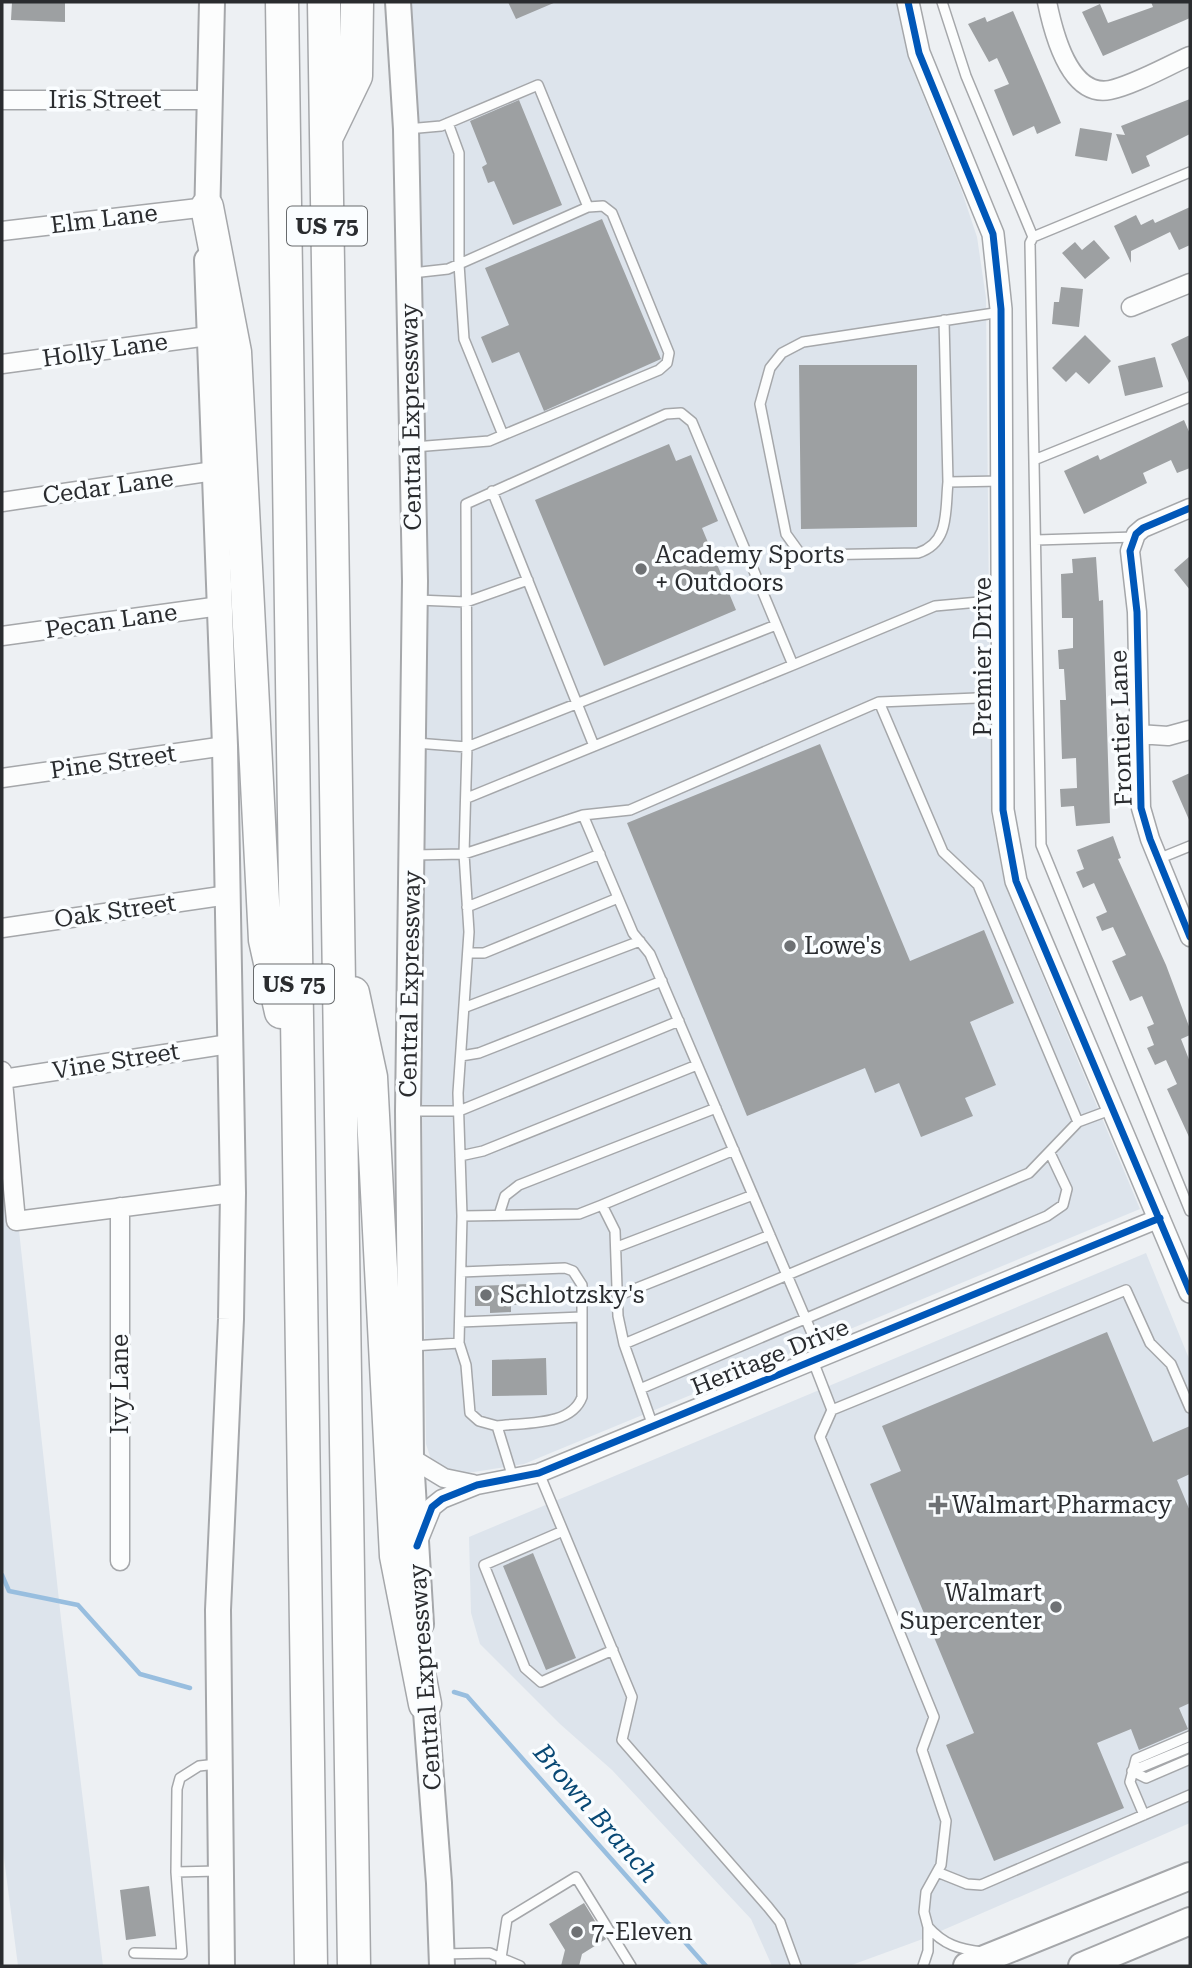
<svg xmlns="http://www.w3.org/2000/svg" width="1192" height="1968" font-family="'Roboto Serif',serif">
	<style>
		.built { fill: #dde4ec }
		.lines { fill: none; stroke-linecap: round; stroke-linejoin: round }
		.stream { stroke: #98bedf; stroke-width: 4.5 }
		.building { fill: #9da0a2 }
		.service-casing { stroke: #a5a7aa; stroke-width: 12 }
		.minor-casing { stroke: #a5a7aa; stroke-width: 21 }
		.tertiary-casing { stroke: #a5a7aa; stroke-width: 24 }
		.secondary-casing { stroke: #a5a7aa; stroke-width: 28 }
		.primary-casing { stroke: #a5a7aa; stroke-width: 30 }
		.motorway-casing { stroke: #a5a7aa; stroke-width: 35 }
		.service { stroke: #fcfdfd; stroke-width: 9 }
		.minor { stroke: #fcfdfd; stroke-width: 18 }
		.tertiary { stroke: #fcfdfd; stroke-width: 21 }
		.secondary { stroke: #fcfdfd; stroke-width: 24 }
		.primary { stroke: #fcfdfd; stroke-width: 26 }
		.motorway { stroke: #fcfdfd; stroke-width: 32 }
		.cycleway-casing { stroke: #fafdff; stroke-width: 11 }
		.cycleway { stroke: #0057b8; stroke-width: 7 }
		.poi-dot { fill: #6e7174; stroke: #fafdff; stroke-width: 2.5 }
		.labels { text-anchor: middle; stroke-width: 7; stroke-linejoin: round; paint-order: stroke }
		.shield { fill: #fafdff; stroke: #686b6d; stroke-width: 2 }
		.shield-label { font-size: 23px; font-weight: bold; fill: #2a2c2f }
		.street-label { font-size: 24px; fill: #2a2c2f; stroke: #fafdff }
		.poi-label { font-size: 24px; fill: #2a2c2f; stroke: #fafdff; text-anchor: start }
		.water-label { font-size: 26px; font-style: italic; fill: #084874; stroke: #fafdff }
	</style>
	<rect width="100%" height="100%" fill="#edf0f3"/>
	<path class="built" d="M408 2H896L914 73 961 189 977 237 986 298 991 814 1005 886 1140 1209 524 1464 455 1475 433 1466 426 1444 421 986 428 616 421 294Z
		M2 1073 61 1619 103 1966H18L2 1843Z
		M1146 1253 1190 1361V1823L920 1940 849 1966H772L751 1919 612 1770 560 1724 480 1644 471 1613 469 1537Z"/>
	<g class="lines">
		<path class="stream" d="M2 1575 9 1591 78 1605 140 1674 190 1688
			M454 1692 467 1696 706 1966"/>
	</g>
	<path class="building" d="M12 2H65V22L11 20Z
		M508 2H556L516 19Z
		M1151 2H1190V18L1103 56 1082 12 1100 4 1108 23 1153 7Z
		M1013 11 1061 123 1037 134 1034 126 1013 136 994 90 1009 84 997 58 989 62 968 24 985 17 987 22Z
		M1190 99V134L1146 156 1150 166 1132 174 1116 134 1125 135 1121 126Z
		M519 100 562 205 513 225 494 181 488 183 482 167 487 164 470 121Z
		M1080 128 1112 133 1107 161 1075 156Z
		M1190 207V245L1179 250 1170 232 1131 251V263L1114 226 1136 215 1141 225 1153 219 1155 223Z
		M602 219 661 359 544 411 519 352 492 363 481 337 509 325 485 268Z
		M1094 240 1110 258 1085 279 1062 253 1075 242 1082 250Z
		M1061 287 1083 289 1079 327 1052 324 1054 302H1059Z
		M1085 335 1111 361 1089 384 1076 372 1066 382 1052 368Z
		M1190 335V385L1171 344Z
		M1155 357 1163 387 1125 396 1118 366Z
		M799 365H917V527L801 529Z
		M1184 420 1190 434V468L1177 473 1171 460 1143 473 1147 483 1084 514 1064 471 1098 455 1100 460Z
		M669 444 676 461 691 455 718 521 702 528 736 610 604 666 535 500Z
		M1190 556V590L1174 570Z
		M1096 557 1099 601 1103 600 1110 823 1076 826 1074 806 1061 807 1060 789 1077 788 1076 758 1062 759 1060 700H1066L1064 669H1059L1058 650 1073 648V618H1062L1061 574 1073 573 1072 559Z
		M820 744 910 961 984 930 1014 1003 970 1022 996 1085 965 1098 973 1116 921 1137 899 1083 875 1093 865 1068 747 1116 627 823Z
		M1190 773V822L1172 781Z
		M1113 836 1121 858 1118 859 1166 965 1190 1029V1035L1181 1039 1190 1062V1139L1167 1089 1177 1084 1166 1060 1155 1065 1147 1048 1154 1045 1147 1027 1154 1024 1142 996 1130 1001 1112 961 1126 955 1113 927 1102 931 1096 917 1107 912 1094 883 1083 888 1076 872 1084 869 1077 850Z
		M528 1284 529 1304 511 1305V1312L490 1313V1306H475V1286Z
		M1107 1332 1153 1442 1190 1426V1474L1177 1480 1190 1511V1703L1179 1708 1188 1729 1139 1750 1131 1729 1097 1743 1124 1808 994 1861 946 1745 974 1733 870 1484 901 1471 882 1426Z
		M546 1358 547 1395 492 1396V1360Z
		M533 1553 576 1658 546 1670 503 1566Z
		M149 1886 156 1936 126 1940 120 1890Z
		M584 1903 606 1939 582 1954 579 1966H561L565 1950 549 1924Z"/>
	<g class="lines">
		<g class="service-casing">
			<path id="service" d="M942 2 966 76 1033 237 1030 243 1041 845 1190 1211
				M448 123 459 153V264L464 339 503 435
				M407 129 441 126 538 85 588 207
				M1033 237 1190 172
				M412 273 448 269 588 207 603 206 612 213 669 353 667 363 659 370 489 441 414 447
				M1001 312 803 342 782 353 770 368 760 404 786 534 799 552 811 555 918 553C950 543 945 511 948 482L1002 481
				M944 320 948 482
				M1034 460 1190 397
				M492 491 594 746
				M1036 540 1135 537
				M418 600 466 602 528 580
				M879 702 943 852 978 885 1078 1122
				M416 743 467 747 466 504 666 414 681 413 692 422 793 665 935 606 1001 600
				M467 798 793 665
				M583 815 633 933 650 954 822 1357
				M414 855 464 854 583 815 630 810 879 702 1001 697
				M1158 859 1190 846
				M467 907 600 854
				M468 953H484L618 898
				M466 1007 640 941
				M461 1056 479 1053 662 981
				M410 1111H459L679 1021
				M460 1156 483 1151 697 1065
				M602 1205 734 1150
				M499 1215 505 1196 519 1185 716 1108
				M462 1216 458 1093 469 932 464 854 467 747 776 625
				M617 1247 753 1195
				M461 1272 565 1268 573 1271 582 1285V1397C571 1427 524 1422 497 1426
				M617 1296 770 1235
				M460 1322 582 1317
				M459 1343 466 1365 470 1413 479 1421 497 1426 513 1478
				M624 1344 653 1426
				M412 1346 459 1343 462 1216 579 1214 602 1205 615 1231 618 1316 624 1344 1029 1173 1078 1122 1113 1109
				M813 1361 832 1410 820 1437 934 1717 922 1750 946 1821 941 1865 926 1892 924 1912 928 1927V1951L923 1966
				M640 1389 1047 1216 1063 1205 1067 1189 1050 1153
				M832 1410 1126 1290 1150 1343 1171 1364 1190 1408
				M539 1473 632 1697 622 1740 768 1907 780 1922 796 1966
				M563 1531 484 1565 525 1668 541 1682 613 1650
				M1132 1771 1190 1747
				M1132 1771 1146 1778 1190 1759
				M1144 1815 1130 1782 1136 1759 1190 1736
				M176 1872 177 1789 180 1778 199 1766 217 1764
				M937 1872 967 1884 981 1885 1190 1795
				M928 1927C944 1945 959 1949 982 1952
				M134 1953 182 1954 176 1872 218 1871
				M442 1954 490 1953 501 1958V1966
				M520 1966 501 1958 507 1919 576 1877 631 1966"/>
		</g>
		<g class="minor-casing">
			<path id="minor" d="M1047 2C1053 31 1069 98 1110 90 1134 85 1167 66 1190 56
				M2 100H208
				M2 231 207 207
				M1131 307 1190 283
				M2 364 208 336
				M2 502 214 471
				M1190 508 1143 528 1136 534 1130 551 1137 612 1141 808 1150 839 1190 937
				M2 636 220 606
				M1138 734 1168 736 1190 730
				M2 778 225 746
				M2 928 228 895
				M2 1071 16 1221 233 1193
				M3 1079 229 1044
				M411 1458 444 1478 473 1484
				M419 1539 432 1507 442 1499 477 1485 539 1473 1160 1218
				M120 1561V1207"/>
		</g>
		<g class="tertiary-casing">
			<path id="tertiary" d="M908 2 919 53 993 234 1001 309 1003 810 1016 881 1190 1292"/>
		</g>
		<g class="secondary-casing">
			<path id="secondary" d="M398 2 406 129 415 581 408 1111 411 1458 421 1624
				M207 223 212 2
				M207 260 225 746 233 1193 231 1319 218 1610 222 1966
				M424 1685 439 1883 442 1966"/>
		</g>
		<g class="primary-casing">
			<path id="primary" d="M967 1966 1190 1876
				M1082 1966 1190 1921"/>
		</g>
		<g class="motorway-casing">
			<path id="motorway" d="M282 2 311 1966
				M324 2 354 1966
				M328 134 356 76 357 2
				M207 207 235 352 265 940 281 1012
				M353 993 371 1077 396 1556 425 1704"/>
		</g>
		<use href="#service" class="service"/>
		<use href="#minor" class="minor"/>
		<use href="#tertiary" class="tertiary"/>
		<use href="#secondary" class="secondary"/>
		<use href="#primary" class="primary"/>
		<use href="#motorway" class="motorway"/>
		<g class="cycleway-casing">
			<path id="cycleway" d="M908 2 919 53 993 234 1001 309 1003 810 1016 881 1190 1292
				M1190 508 1143 528 1136 534 1130 551 1137 612 1141 808 1150 839 1190 937
				M417 1546 432 1507 442 1499 477 1485 539 1473 1160 1218"/>
		</g>
		<use href="#cycleway" class="cycleway"/>
	</g>
	<g class="poi-dot">
		<circle cx="641" cy="569" r="7"/>
		<circle cx="790" cy="946" r="7"/>
		<circle cx="486" cy="1295" r="7"/>
		<path d="M934.5 1494.5h7v7h7v7h-7v7h-7v-7h-7v-7h7z"/>
		<circle cx="1056" cy="1607" r="7"/>
		<circle cx="577" cy="1932" r="7"/>
	</g>
	<g class="labels">
		<g class="shield">
			<rect x="287" y="206.5" width="80" height="39" rx="5"/>
			<rect x="254" y="964.5" width="80" height="39" rx="5"/>
		</g>
		<g class="shield-label">
			<text x="327" y="234">US 75</text>
			<text x="294" y="992">US 75</text>
		</g>
		<g class="street-label">
			<text x="105" y="108">Iris Street</text>
			<text transform="translate(104 219) rotate(-7)" y="8">Elm Lane</text>
			<text transform="translate(105 350) rotate(-8)" y="8">Holly Lane</text>
			<text transform="translate(411 417) rotate(-91)" y="8">Central Expressway</text>
			<text transform="translate(108 487) rotate(-8)" y="8">Cedar Lane</text>
			<text transform="translate(111 621) rotate(-8)" y="8">Pecan Lane</text>
			<text transform="translate(983 657) rotate(-90)" y="8">Premier Drive</text>
			<text transform="translate(1121 728) rotate(-92)" y="8">Frontier Lane</text>
			<text transform="translate(113 762) rotate(-8)" y="8">Pine Street</text>
			<text transform="translate(115 911) rotate(-8)" y="8">Oak Street</text>
			<text transform="translate(410 984) rotate(-89)" y="8">Central Expressway</text>
			<text transform="translate(116 1061) rotate(-9)" y="8">Vine Street</text>
			<text transform="translate(770 1357) rotate(-22)" y="8">Heritage Drive</text>
			<text transform="translate(120 1384) rotate(-90)" y="8">Ivy Lane</text>
			<text transform="translate(425 1677) rotate(-94)" y="8">Central Expressway</text>
		</g>
		<g class="poi-label">
			<text x="655" y="563">Academy Sports<tspan x="655" dy="28">+ Outdoors</tspan></text>
			<text x="804" y="954">Lowe's</text>
			<text x="500" y="1303">Schlotzsky's</text>
			<text x="952" y="1513">Walmart Pharmacy</text>
			<text x="1042" y="1601" text-anchor="end">Walmart<tspan x="1042" dy="28">Supercenter</tspan></text>
			<text x="591" y="1940">7-Eleven</text>
		</g>
		<g class="water-label">
			<text transform="translate(596 1813) rotate(49)" y="9">Brown Branch</text>
		</g>
	</g>
	<rect width="1192" height="1968" fill="none" stroke="#2a2c2f" stroke-width="7"/>
</svg>
